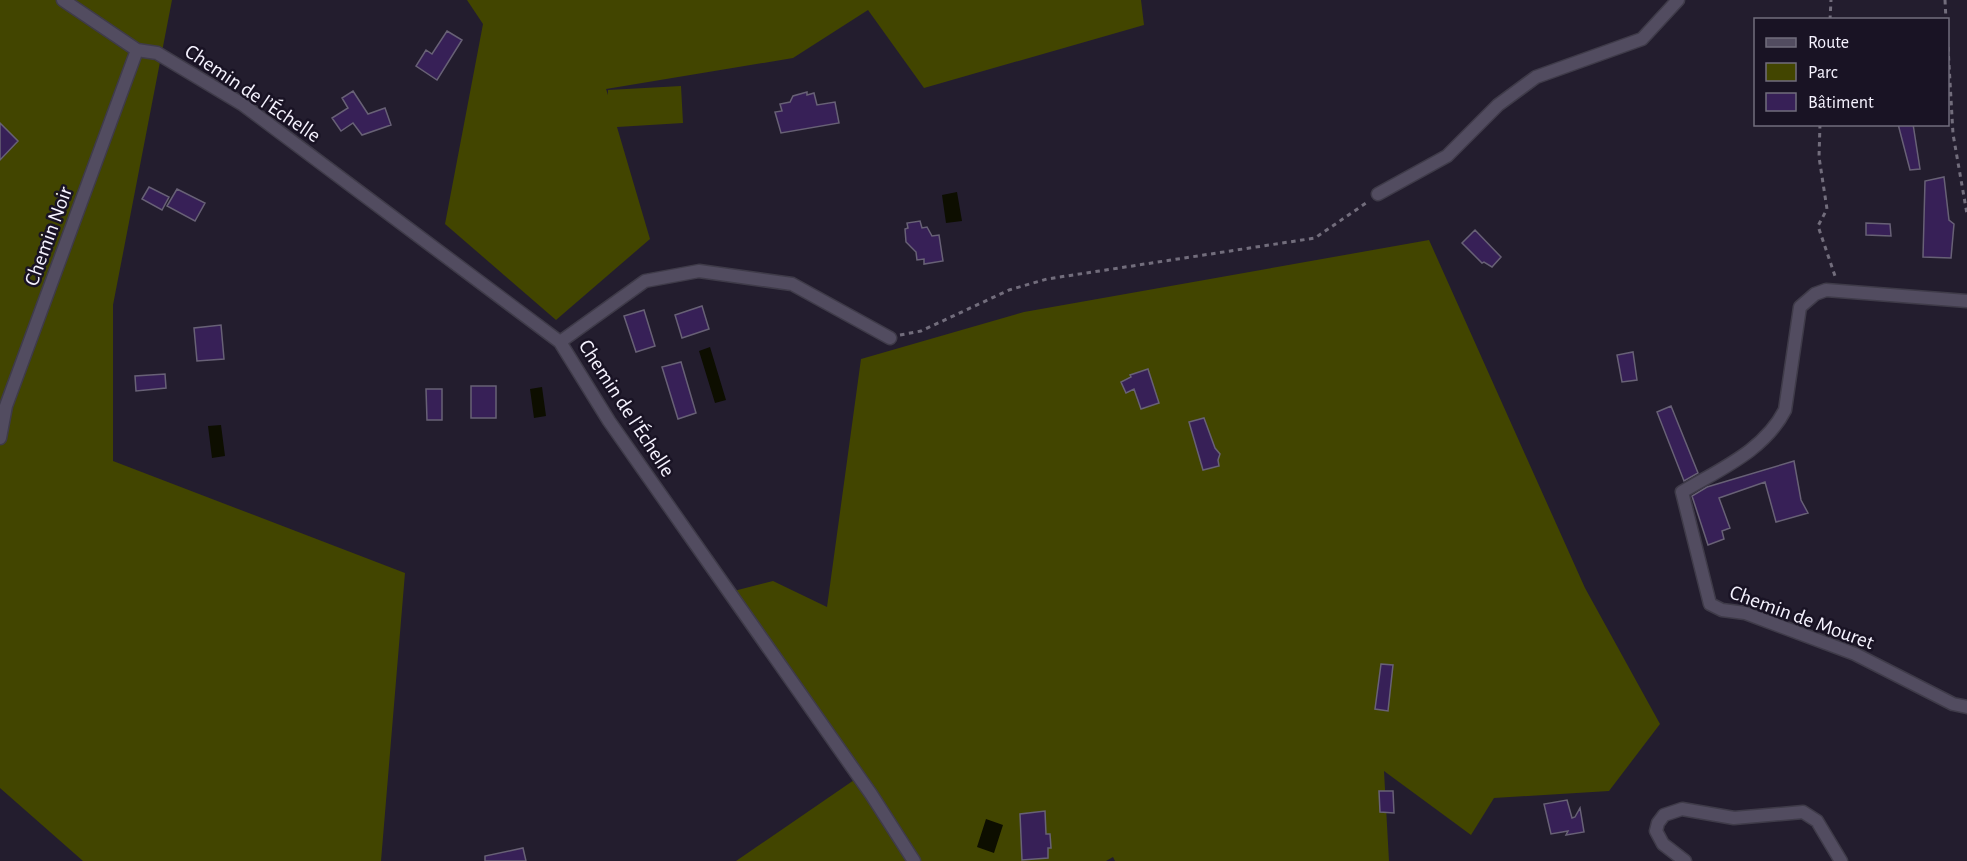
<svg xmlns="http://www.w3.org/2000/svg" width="1967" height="861" font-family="'Alegreya Sans',sans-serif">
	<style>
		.green { fill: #424500 }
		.water { fill: #0d0e00 }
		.building { fill: #372057; stroke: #686176; stroke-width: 1.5 }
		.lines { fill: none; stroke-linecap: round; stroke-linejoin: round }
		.minor-casing { stroke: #3f3b49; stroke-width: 15 }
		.path { stroke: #726d7c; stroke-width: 3; stroke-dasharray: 4.5 4.5; stroke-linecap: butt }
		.minor { stroke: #524c60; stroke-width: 12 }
		.labels { text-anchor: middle; stroke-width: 5; stroke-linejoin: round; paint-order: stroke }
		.street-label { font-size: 21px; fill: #f6f3ff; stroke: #191324 }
	</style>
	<rect width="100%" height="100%" fill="#231d2e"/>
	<path class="green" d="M0 0H172L113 305V461L405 573 381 861H83L0 788Z
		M467 0H1141L1144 25 924 88 868 10 793 58 606 89 608 95V90L681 86 683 123 617 127 650 239 556 320 445 224 483 24Z
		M1429 240 1585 588 1660 724 1609 791 1494 798 1471 835 1384 771 1389 861H1115L1113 857 1106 861H736L857 778 726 593 773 581 827 607 861 359 1024 312Z"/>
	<path class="water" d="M957 192 962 221 946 223 942 195Z
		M710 347 726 400 715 403 699 351Z
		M542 387 546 416 534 418 530 389Z
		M221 425 225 456 212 458 208 426Z
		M986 819 1003 825 994 853 977 847Z"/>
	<path class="building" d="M447 31 462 40 437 80 416 66 426 50 432 54Z
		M353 91 368 114 385 108 391 125 362 135 353 123 341 131 332 118 348 108 342 98Z
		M807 92V95L814 93 817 105 835 102 839 123 781 133 775 112 782 111 780 104 790 102 793 96Z
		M0 123 18 141 0 160Z
		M1898 124H1913L1920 169 1910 170Z
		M1944 177 1949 220 1954 224 1951 258 1923 257 1925 181Z
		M149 187 169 197 162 210 142 199Z
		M177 189 205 203 195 221 167 206Z
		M920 221 922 228 927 227 932 236 939 235 943 261 924 264V259L917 260 916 252 906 242 905 229 908 228 907 223Z
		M1866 223 1890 224 1891 236 1866 235Z
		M1475 230 1501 257 1492 267 1484 262 1482 263 1462 243Z
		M702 306 709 329 682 338 675 315Z
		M644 310 655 346 636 352 624 316Z
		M221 325 224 359 197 361 194 328Z
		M1633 352 1637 380 1622 382 1617 355Z
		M681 362 696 413 678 419 662 367Z
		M1148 369 1159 403 1141 409 1134 389 1126 393 1121 382 1131 377 1130 375Z
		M165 374 166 388 136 391 135 376Z
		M471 386H496V418H471Z
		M426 389H442V420H427Z
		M1671 406 1698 473 1684 481 1657 412Z
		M1204 418 1215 448 1220 454 1218 460 1219 466 1203 470 1189 422Z
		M1794 461 1801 500 1808 513 1776 522 1765 482 1719 498 1730 528 1722 531 1724 539 1708 545 1692 496 1707 487Z
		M1381 664 1393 665 1388 711 1375 709Z
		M1379 791H1393L1394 813 1380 812Z
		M1567 800 1572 818 1575 817 1580 808 1584 832 1566 835 1568 831 1551 834 1544 804Z
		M1045 811 1046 834H1050L1051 848H1048V858L1022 860 1020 814Z
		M523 848 526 861H485V856Z"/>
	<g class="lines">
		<g class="minor-casing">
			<path id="minor" d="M63 0 137 50 157 53 242 104 560 342 609 421 871 794 914 861
				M1378 194 1447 156 1498 105 1536 77 1642 39 1678 0
				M1967 301 1826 290 1815 294 1800 307 1785 410C1764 451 1720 469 1682 492L1710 604 1722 610 1745 613 1855 654 1953 704 1967 707
				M560 342 645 281 699 271 792 284 890 338
				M0 438 6 406 137 50
				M1685 861 1663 844 1656 831 1658 823 1664 815 1682 809 1734 818 1803 812 1817 821 1841 861"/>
		</g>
		<path class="path" d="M1945 0 1946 20
			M1830 20 1831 0
			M1948 47 1953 134 1967 214
			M1820 124 1819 157 1827 209 1818 226 1836 279
			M900 335 921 331 1009 290 1047 279 1315 238 1369 201"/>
		<use href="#minor" class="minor"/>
	</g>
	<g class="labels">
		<g class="street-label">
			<text transform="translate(253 93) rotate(34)" y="7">Chemin de l’Échelle</text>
			<text transform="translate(48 236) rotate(-70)" y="7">Chemin Noir</text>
			<text transform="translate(627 408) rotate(57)" y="7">Chemin de l’Échelle</text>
			<text transform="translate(1802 617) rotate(20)" y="7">Chemin de Mouret</text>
		</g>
	</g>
	<rect x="1754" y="18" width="195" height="108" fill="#191324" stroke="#716d7c" stroke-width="1.5"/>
	<rect x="1766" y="38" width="30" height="9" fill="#524c60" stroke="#716d7c" stroke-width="1.5"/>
	<text x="1808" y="48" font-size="18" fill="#f6f3ff">Route</text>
	<rect x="1766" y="63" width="30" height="18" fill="#424500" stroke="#716d7c" stroke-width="1.5"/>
	<text x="1808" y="78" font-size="18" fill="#f6f3ff">Parc</text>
	<rect x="1766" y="93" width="30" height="18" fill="#372057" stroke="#716d7c" stroke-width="1.5"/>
	<text x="1808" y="108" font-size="18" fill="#f6f3ff">Bâtiment</text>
</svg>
